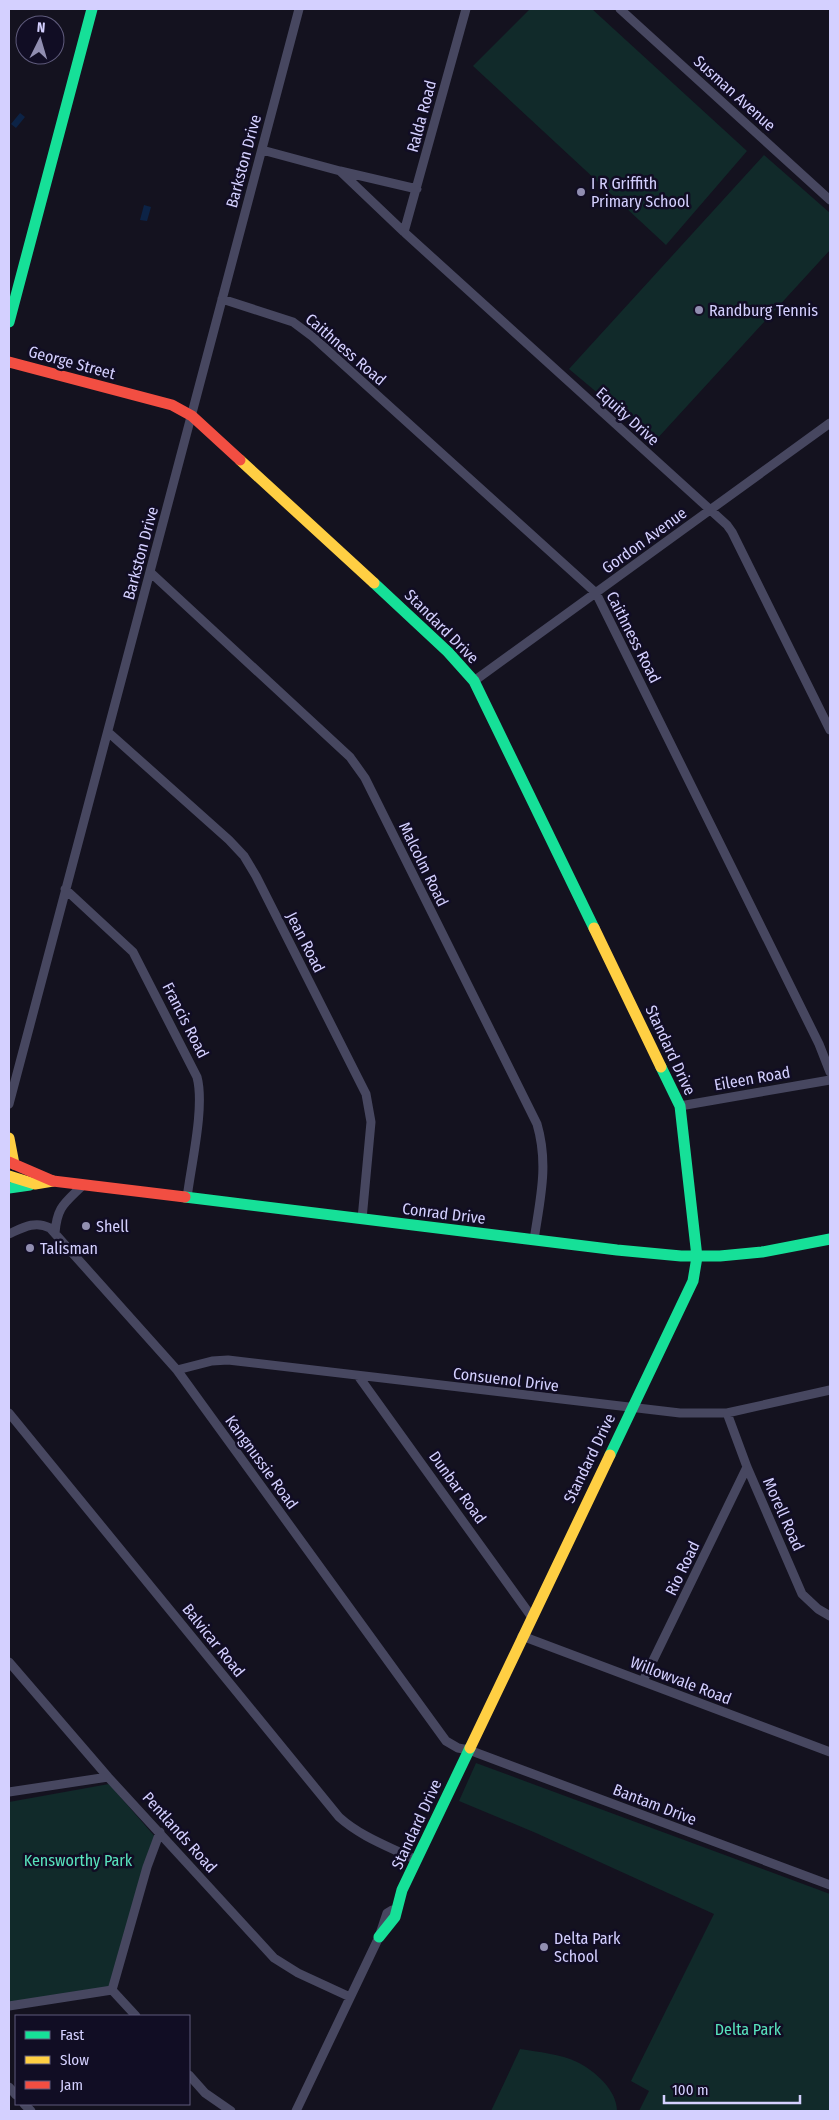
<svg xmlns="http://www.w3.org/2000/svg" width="839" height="2120" font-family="'Fira Sans Condensed',sans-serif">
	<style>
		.green { fill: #112a2a }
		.water { fill: #0c2346 }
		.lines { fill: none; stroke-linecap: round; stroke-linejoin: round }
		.street { stroke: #474760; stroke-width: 9 }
		.fast { stroke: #16e098; stroke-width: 11 }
		.slow { stroke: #ffcf43; stroke-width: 11 }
		.jam { stroke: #f24e42; stroke-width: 11 }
		.poi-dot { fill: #918eb1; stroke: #110d24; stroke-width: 2 }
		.labels { text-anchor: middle; stroke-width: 5; stroke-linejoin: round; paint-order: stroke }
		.street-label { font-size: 16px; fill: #d4d0ff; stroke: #110d24 }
		.poi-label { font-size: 16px; fill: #d4d0ff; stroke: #110d24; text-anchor: start }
		.park-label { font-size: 16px; fill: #58e3bd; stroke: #110d24 }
	</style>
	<rect width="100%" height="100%" fill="#14121f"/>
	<path class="green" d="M530 9H592L747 151 666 245 473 66Z
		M764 155 830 213V250L655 441 569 369Z
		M476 1763 830 1894V2111H639L649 2091 631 2081 714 1914 536 1833 459 1801Z
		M109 1784 157 1839 111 1990 9 2008V1802Z
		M520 2049C538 2052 561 2054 577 2062 595 2071 617 2090 617 2111H491Z"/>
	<path class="water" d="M20 113 25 117 16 128 11 124Z
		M144 205 151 207 147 221 140 220Z"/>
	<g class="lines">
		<path class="street" d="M620 9 830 200
			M262 150 340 171 404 232 727 525 732 532 830 730
			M340 171 417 189
			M404 232 466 9
			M222 299 293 322 313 337 596 593 819 1044 830 1072
			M150 572 350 757 365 778 537 1124C549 1165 540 1199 534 1240
			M474 681 830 423
			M108 732 229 840 244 856 256 876 366 1094 371 1122 362 1219
			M65 889 133 952 197 1077C205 1107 191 1165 187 1198
			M9 1104 299 9
			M680 1106 830 1080
			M55 1233C57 1206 65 1203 83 1185
			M9 1234C22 1228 35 1220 50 1228L177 1370 446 1741 458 1748 469 1750 830 1885
			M177 1370 212 1361 228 1360 680 1413H727L830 1390
			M359 1377 531 1616
			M9 1413 339 1817C361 1837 390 1847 416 1860
			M727 1413 747 1467 802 1594 818 1609 830 1616
			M522 1636 830 1752
			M9 1662 108 1777 274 1958 298 1973 350 1997
			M643 1681 747 1467
			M9 1792 108 1777
			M112 1990 136 2016
			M9 2006 112 1990 147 1867 160 1832
			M189 2075 205 2093 231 2111
			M9 2087 16 2095
			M24 2104 31 2111
			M296 2111 379 1937 387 1913 392 1910 396 1913"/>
		<path class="fast" d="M9 322 92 9
			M374 583 448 652 474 681 594 928
			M9 1188 30 1185
			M185 1197 617 1250 681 1256H720L762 1252 830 1239
			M610 1455 693 1281 697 1257 680 1106 661 1067
			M379 1937 395 1917 402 1890 470 1748"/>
		<path class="slow" d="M240 460 374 583
			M594 928 661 1067
			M9 1138 14 1164
			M9 1176 35 1184 53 1181
			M470 1748 610 1455"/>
		<path class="jam" d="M9 362 172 405 192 416 240 460
			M9 1162 53 1181 185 1197"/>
	</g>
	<g class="poi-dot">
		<circle cx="581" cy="192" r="5"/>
		<circle cx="699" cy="310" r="5"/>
		<circle cx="86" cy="1226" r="5"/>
		<circle cx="30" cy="1248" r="5"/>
		<circle cx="544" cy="1947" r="5"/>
	</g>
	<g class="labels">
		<g class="street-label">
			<text transform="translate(735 93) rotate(42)" y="6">Susman Avenue</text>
			<text transform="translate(421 116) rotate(-75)" y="6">Ralda Road</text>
			<text transform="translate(243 161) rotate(-75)" y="6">Barkston Drive</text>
			<text transform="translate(346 349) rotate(41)" y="6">Caithness Road</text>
			<text transform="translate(72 362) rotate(15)" y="6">George Street</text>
			<text transform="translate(628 416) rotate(42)" y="6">Equity Drive</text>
			<text transform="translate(644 540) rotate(-36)" y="6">Gordon Avenue</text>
			<text transform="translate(140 553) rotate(-75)" y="6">Barkston Drive</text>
			<text transform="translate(442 626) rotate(45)" y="6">Standard Drive</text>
			<text transform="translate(634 637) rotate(63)" y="6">Caithness Road</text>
			<text transform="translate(424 864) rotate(64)" y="6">Malcolm Road</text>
			<text transform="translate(306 942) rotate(63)" y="6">Jean Road</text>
			<text transform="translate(186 1020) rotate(63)" y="6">Francis Road</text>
			<text transform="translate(671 1050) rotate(65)" y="6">Standard Drive</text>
			<text transform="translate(752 1078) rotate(-10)" y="6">Eileen Road</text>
			<text transform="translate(444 1213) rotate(7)" y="6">Conrad Drive</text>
			<text transform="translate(506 1379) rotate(7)" y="6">Consuenol Drive</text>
			<text transform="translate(589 1458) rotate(-64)" y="6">Standard Drive</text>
			<text transform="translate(262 1462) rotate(54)" y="6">Kangnussie Road</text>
			<text transform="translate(458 1487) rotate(54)" y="6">Dunbar Road</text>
			<text transform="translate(784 1514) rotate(66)" y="6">Morell Road</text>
			<text transform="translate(682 1568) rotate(-64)" y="6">Rio Road</text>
			<text transform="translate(214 1640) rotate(51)" y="6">Balvicar Road</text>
			<text transform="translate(681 1680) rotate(21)" y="6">Willowvale Road</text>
			<text transform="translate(655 1804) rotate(21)" y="6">Bantam Drive</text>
			<text transform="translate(416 1824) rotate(-65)" y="6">Standard Drive</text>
			<text transform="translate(180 1832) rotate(48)" y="6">Pentlands Road</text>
		</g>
		<g class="poi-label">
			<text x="591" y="189">I R Griffith<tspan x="591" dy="18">Primary School</tspan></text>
			<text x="709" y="316">Randburg Tennis</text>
			<text x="96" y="1232">Shell</text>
			<text x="40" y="1254">Talisman</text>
			<text x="554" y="1944">Delta Park<tspan x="554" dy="18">School</tspan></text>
		</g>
		<g class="park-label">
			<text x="78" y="1866">Kensworthy Park</text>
			<text x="748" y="2035">Delta Park</text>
		</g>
	</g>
	<rect width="839" height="2120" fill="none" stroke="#d4d0ff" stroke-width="20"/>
	<rect x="15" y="2015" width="175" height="90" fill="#110d24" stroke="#5f5b7c"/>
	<rect x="25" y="2031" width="25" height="8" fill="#16e098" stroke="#5f5b7c"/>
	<text x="60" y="2040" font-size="15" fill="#d4d0ff">Fast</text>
	<rect x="25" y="2056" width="25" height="8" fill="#ffcf43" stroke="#5f5b7c"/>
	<text x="60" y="2065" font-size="15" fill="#d4d0ff">Slow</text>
	<rect x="25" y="2081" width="25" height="8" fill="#f24e42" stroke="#5f5b7c"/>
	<text x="60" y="2090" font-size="15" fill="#d4d0ff">Jam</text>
	<g transform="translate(40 40) rotate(5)"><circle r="24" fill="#110d24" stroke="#5f5b7c"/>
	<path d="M0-4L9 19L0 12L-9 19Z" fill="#918eb1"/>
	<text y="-8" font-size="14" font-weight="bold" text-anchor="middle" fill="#d4d0ff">N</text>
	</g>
	<path d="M664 2095v8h136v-8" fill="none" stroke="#d4d0ff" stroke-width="2.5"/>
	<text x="672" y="2095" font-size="15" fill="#d4d0ff" stroke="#110d24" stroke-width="4" paint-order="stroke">100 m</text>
</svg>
